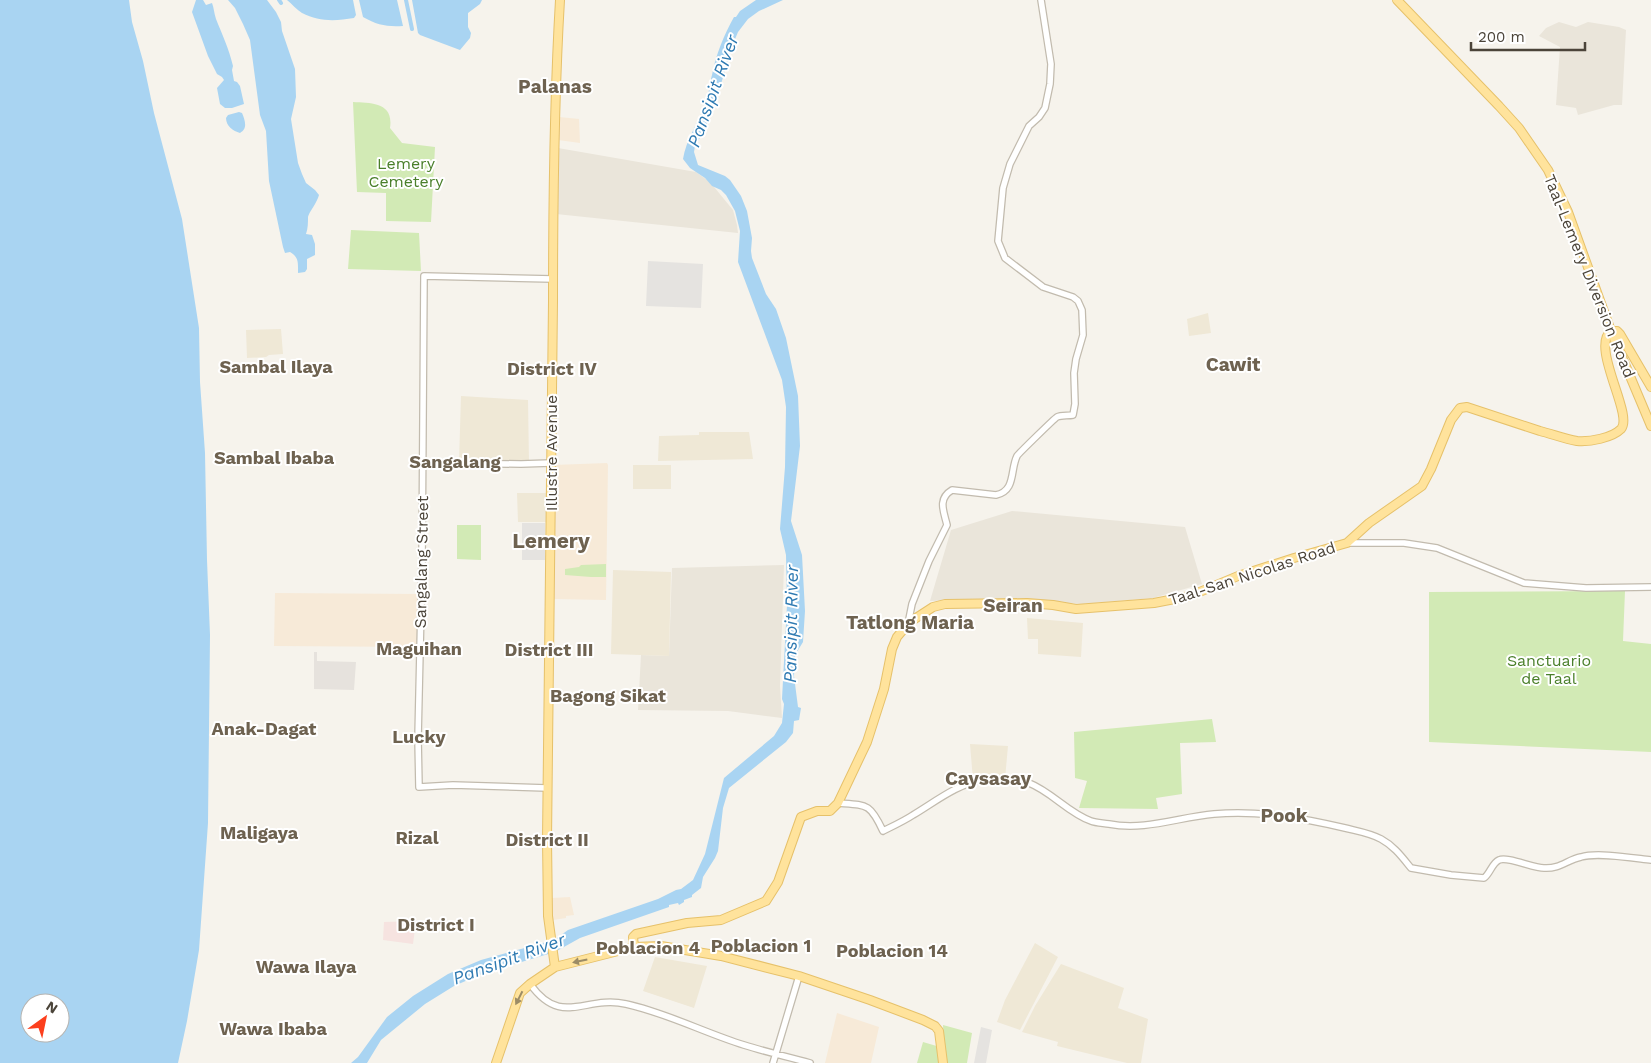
<svg xmlns="http://www.w3.org/2000/svg" width="1651" height="1063" font-family="'Work Sans',sans-serif">
	<style>
		.residential { fill: #eae5da }
		.commercial { fill: #f7ead8 }
		.industrial { fill: #e6e2dd }
		.education { fill: #efe8d6 }
		.medical { fill: #f6e3e0 }
		.green { fill: #d2eab5 }
		.parking { fill: #e5e3e0 }
		.water { fill: #a9d4f2; fill-rule: evenodd }
		.lines { fill: none; stroke-linecap: round; stroke-linejoin: round }
		.canal { stroke: #a9d4f2; stroke-width: 4 }
		.minor-casing { stroke: #c2bbae; stroke-width: 8 }
		.major-casing { stroke: #e6c16a; stroke-width: 10 }
		.minor { stroke: #fff; stroke-width: 5.5 }
		.major { stroke: #ffe39c; stroke-width: 8 }
		.oneway { fill: #9c8c66 }
		.labels { text-anchor: middle; stroke-width: 4; stroke-linejoin: round; paint-order: stroke }
		.park-label { font-size: 16px; fill: #4a7f2a; stroke: #fff }
		.street-label { font-size: 16px; fill: #4b4439; stroke: #fff }
		.water-label { font-size: 18px; font-style: italic; fill: #2e7ab2; stroke: #fff }
		.neighbourhood-label { font-size: 18px; font-weight: bold; fill: #6e6250; stroke: #fff }
		.quarter-label { font-size: 19px; font-weight: bold; fill: #6e6250; stroke: #fff }
		.district-label { font-size: 21px; font-weight: bold; fill: #6e6250; stroke: #fff }
	</style>
	<rect width="100%" height="100%" fill="#f6f3ec"/>
	<path class="residential" d="M1559 22 1576 27 1588 22 1619 27 1626 30 1622 105H1614L1578 115 1576 108 1556 105 1560 47 1539 36 1546 28Z
		M558 148 696 172 710 182 733 210 737 225 738 233 556 214Z
		M1012 511 1185 527 1202 584 1153 598 1083 604 983 599 930 601 951 530Z
		M784 565 780 686 782 718 728 711 638 710 641 655 669 656 672 568Z"/>
	<path class="commercial" d="M559 117 579 119 580 143 558 140Z
		M607 463 608 465 606 600 553 599V465Z
		M275 593 420 594 418 647 274 646Z
		M570 897 574 915 566 916V918L553 920 552 898Z
		M837 1013 879 1027 871 1063H825Z"/>
	<path class="industrial" d="M314 652H317V661L356 662 354 690 314 689Z"/>
	<path class="education" d="M1208 313 1211 333 1189 336 1187 319Z
		M281 329 283 354 269 355 266 357 247 358 246 330Z
		M461 396 528 400 529 463 459 462Z
		M699 432H749L753 459 658 461 659 436 699 435Z
		M633 465H671V489H633Z
		M517 493H546V522H518Z
		M613 570 671 572 669 656 611 654Z
		M1027 618 1083 623 1081 657 1038 654V639H1028Z
		M970 744 1008 746 1005 779 973 780Z
		M1035 943 1058 957 1020 1030 997 1022 1005 1000Z
		M655 957 707 966 694 1008 643 991Z
		M1061 964 1124 988 1118 1008 1148 1019 1141 1063H1127L1057 1046 1058 1042 1022 1032 1035 1006Z"/>
	<path class="medical" d="M416 921 413 944 383 940 384 922Z"/>
	<path class="green" d="M353 102C371 103 394 102 390 128L402 143 435 147 431 222 386 221V193L357 192Z
		M351 230 419 233 421 271 348 269Z
		M457 525H481V560L457 559Z
		M606 564V577H591L565 575V569L579 567 581 565Z
		M1625 591 1623 641 1651 644V752L1429 742V592Z
		M1212 719 1216 742 1180 743 1182 794 1156 798 1158 809 1079 808 1087 781 1075 778 1074 732Z
		M943 1025 972 1033 967 1063H945Z
		M923 1042 940 1047 941 1063H917Z"/>
	<path class="parking" d="M648 261 703 264 701 308 646 306Z
		M522 523H545V560H522Z
		M981 1027 992 1030 986 1063H974Z"/>
	<path class="water" d="M0 0H129L132 22 143 61 154 113 182 219 199 328 200 382 205 453 207 560 210 635 208 823 199 950 187 1021 178 1063H0ZM30 1003H60V1033H30Z
		M196 0H203L206 5 212 3C214 8 214 13 216 19 222 34 229 49 233 66L232 70 234 81 237 82 240 86 244 104 232 108H225L220 104 217 88 224 80 222 77 217 74 208 56 192 12Z
		M228 0H267L276 12 281 22 282 31 295 69 296 97 291 119 298 163 302 174 306 183 315 190 319 195C317 203 309 212 308 217 308 223 308 228 306 234L312 235 315 244V255L307 259V269L305 272 298 273C298 263 299 257 290 252L285 253 283 247 269 181 266 131 260 115 250 40 243 24 235 8Z
		M287 0H353L356 15 354 18C336 21 319 22 302 13 297 10 292 4 287 0Z
		M359 0H397L403 26C387 27 377 25 363 17Z
		M412 0H482L480 4 468 13V27L471 33 470 38 460 50 420 35 418 33Z
		M756 0H783L759 11 748 19 738 32 733 44 715 104 703 133 695 146 694 152 698 165 725 176 730 180 741 196 747 211 752 238 751 251 752 258 766 294 776 309 786 338 798 396 800 446 791 521 802 555 805 611 803 642 795 655 794 676 798 707 801 708 799 720 794 721 793 733 786 742 729 788 723 808 718 851 715 858 703 877 701 888 692 895V897L684 900V902L679 905 678 903 669 905V907L580 938 555 952 484 973 454 986 425 1004 381 1040 367 1063H351L358 1057 387 1017 413 996 448 974 481 960 554 940 568 930 658 899 676 890 681 889 693 880 705 854 724 778 774 736 782 723 784 704 782 699 787 605 786 555 780 529 785 467 786 407 782 380 738 262 740 231 735 211 726 195 721 190 712 186 705 178 690 168 683 159C686 140 698 123 705 105 709 96 709 85 712 75 716 54 724 35 734 17H736L740 11Z
		M239 112 242 113C245 120 248 129 240 133 233 131 226 126 226 118L228 115Z"/>
	<g class="lines">
		<path class="canal" d="M279 0 281 3
			M406 0 412 29"/>
		<g class="minor-casing">
			<path id="minor" d="M423 463 521 464 551 463
				M1347 543H1404L1437 548 1524 583 1586 588 1651 587
				M908 624 912 604 929 561 947 525C944 512 937 499 952 490L996 495C1016 491 1010 470 1017 456 1018 454 1054 419 1057 417 1061 415 1068 416 1073 415L1075 404 1074 373 1076 359 1083 335 1082 310 1078 301 1073 297 1043 287 1005 258 998 241 1003 188 1010 164 1029 126 1039 117 1045 108 1050 84 1051 64 1041 0
				M547 788 453 785 419 787 418 738 422 563 424 276 553 279
				M838 803C867 805 870 803 883 831 893 826 904 821 913 815 935 802 958 783 984 780 997 779 1017 779 1029 783 1052 792 1068 813 1091 821 1096 823 1103 823 1109 824 1145 831 1179 817 1214 814 1259 810 1302 818 1345 828 1357 831 1370 833 1381 839 1394 846 1402 857 1411 868L1451 875 1484 878C1490 874 1492 863 1499 860 1507 856 1533 868 1544 868 1560 869 1567 860 1581 857 1597 852 1633 858 1651 860
				M530 984C562 1028 584 995 626 1004 667 1013 705 1033 744 1045 766 1052 789 1057 810 1063
				M773 1063 799 976"/>
		</g>
		<g class="major-casing">
			<path id="major" d="M1397 0 1499 106 1519 128 1548 170 1568 212 1611 331 1651 426
				M634 947 633 937 636 934 687 923 721 920 766 901 778 882 801 817 817 811H830L838 803 867 742 884 689 892 649 897 637 908 624 916 618 933 607 945 604 1027 603 1053 605 1076 609 1154 603 1190 596 1238 576 1294 558 1347 543 1369 523 1422 486 1431 469 1451 420 1460 408 1467 407C1492 415 1516 423 1540 431 1552 434 1565 439 1577 441 1590 442 1612 438 1621 429 1634 415 1590 347 1611 331H1617L1620 334 1651 387
				M555 967 548 916 547 840 553 301C553 200 554 100 560 0
				M496 1063 520 993 530 984 555 967 634 947 661 946 721 956 799 976 870 1000 923 1020 935 1026 939 1031 943 1063"/>
		</g>
		<use href="#minor" class="minor"/>
		<use href="#major" class="major"/>
	</g>
	<defs><path id="oneway-solid" d="M-6-.8H1V-3.2L6.5 0L1 3.2V.8H-6Z" transform="scale(1.25)"/></defs>
	<g class="oneway">
		<use href="#oneway-solid" transform="translate(580 961) rotate(168)"/>
		<use href="#oneway-solid" transform="translate(519 998) rotate(117)"/>
	</g>
	<g class="labels">
		<g class="park-label">
			<text x="406" y="169">Lemery<tspan x="406" dy="18">Cemetery</tspan></text>
			<text x="1549" y="666">Sanctuario<tspan x="1549" dy="18">de Taal</tspan></text>
		</g>
		<g class="street-label">
			<text transform="translate(1590 276) rotate(68)" y="6">Taal-Lemery Diversion Road</text>
			<text transform="translate(551 453) rotate(-90)" y="6">Illustre Avenue</text>
			<text transform="translate(421 562) rotate(-89)" y="6">Sangalang Street</text>
			<text transform="translate(1252 573) rotate(-18)" y="6">Taal-San Nicolas Road</text>
		</g>
		<g class="water-label">
			<text transform="translate(713 91) rotate(-70)" y="6">Pansipit River</text>
			<text transform="translate(791 624) rotate(-89)" y="6">Pansipit River</text>
			<text transform="translate(509 959) rotate(-20)" y="6">Pansipit River</text>
		</g>
		<g class="neighbourhood-label">
			<text x="276" y="373">Sambal Ilaya</text>
			<text x="552" y="375">District IV</text>
			<text x="274" y="464">Sambal Ibaba</text>
			<text x="455" y="468">Sangalang</text>
			<text x="419" y="655">Maguihan</text>
			<text x="549" y="656">District III</text>
			<text x="608" y="702">Bagong Sikat</text>
			<text x="264" y="735">Anak-Dagat</text>
			<text x="419" y="743">Lucky</text>
			<text x="259" y="839">Maligaya</text>
			<text x="417" y="844">Rizal</text>
			<text x="547" y="846">District II</text>
			<text x="436" y="931">District I</text>
			<text x="761" y="952">Poblacion 1</text>
			<text x="648" y="954">Poblacion 4</text>
			<text x="892" y="957">Poblacion 14</text>
			<text x="306" y="973">Wawa Ilaya</text>
			<text x="273" y="1035">Wawa Ibaba</text>
		</g>
		<g class="quarter-label">
			<text x="555" y="93">Palanas</text>
			<text x="1233" y="371">Cawit</text>
			<text x="1013" y="612">Seiran</text>
			<text x="910" y="629">Tatlong Maria</text>
			<text x="988" y="785">Caysasay</text>
			<text x="1284" y="822">Pook</text>
		</g>
		<g class="district-label">
			<text x="551" y="548">Lemery</text>
		</g>
	</g>
	<g transform="translate(45 1018) rotate(33)"><circle r="24" fill="#ffffff" stroke="#b7b4b0"/>
	<path d="M0-4L9 19L0 12L-9 19Z" fill="#fc3f1d"/>
	<text y="-8" font-size="14" font-weight="bold" text-anchor="middle" fill="#4b4439">N</text>
	</g>
	<path d="M1471 42v8h114v-8" fill="none" stroke="#4b4439" stroke-width="2.5"/>
	<text x="1478" y="42" font-size="15" fill="#4b4439" stroke="#ffffff" stroke-width="4" paint-order="stroke">200 m</text>
</svg>
